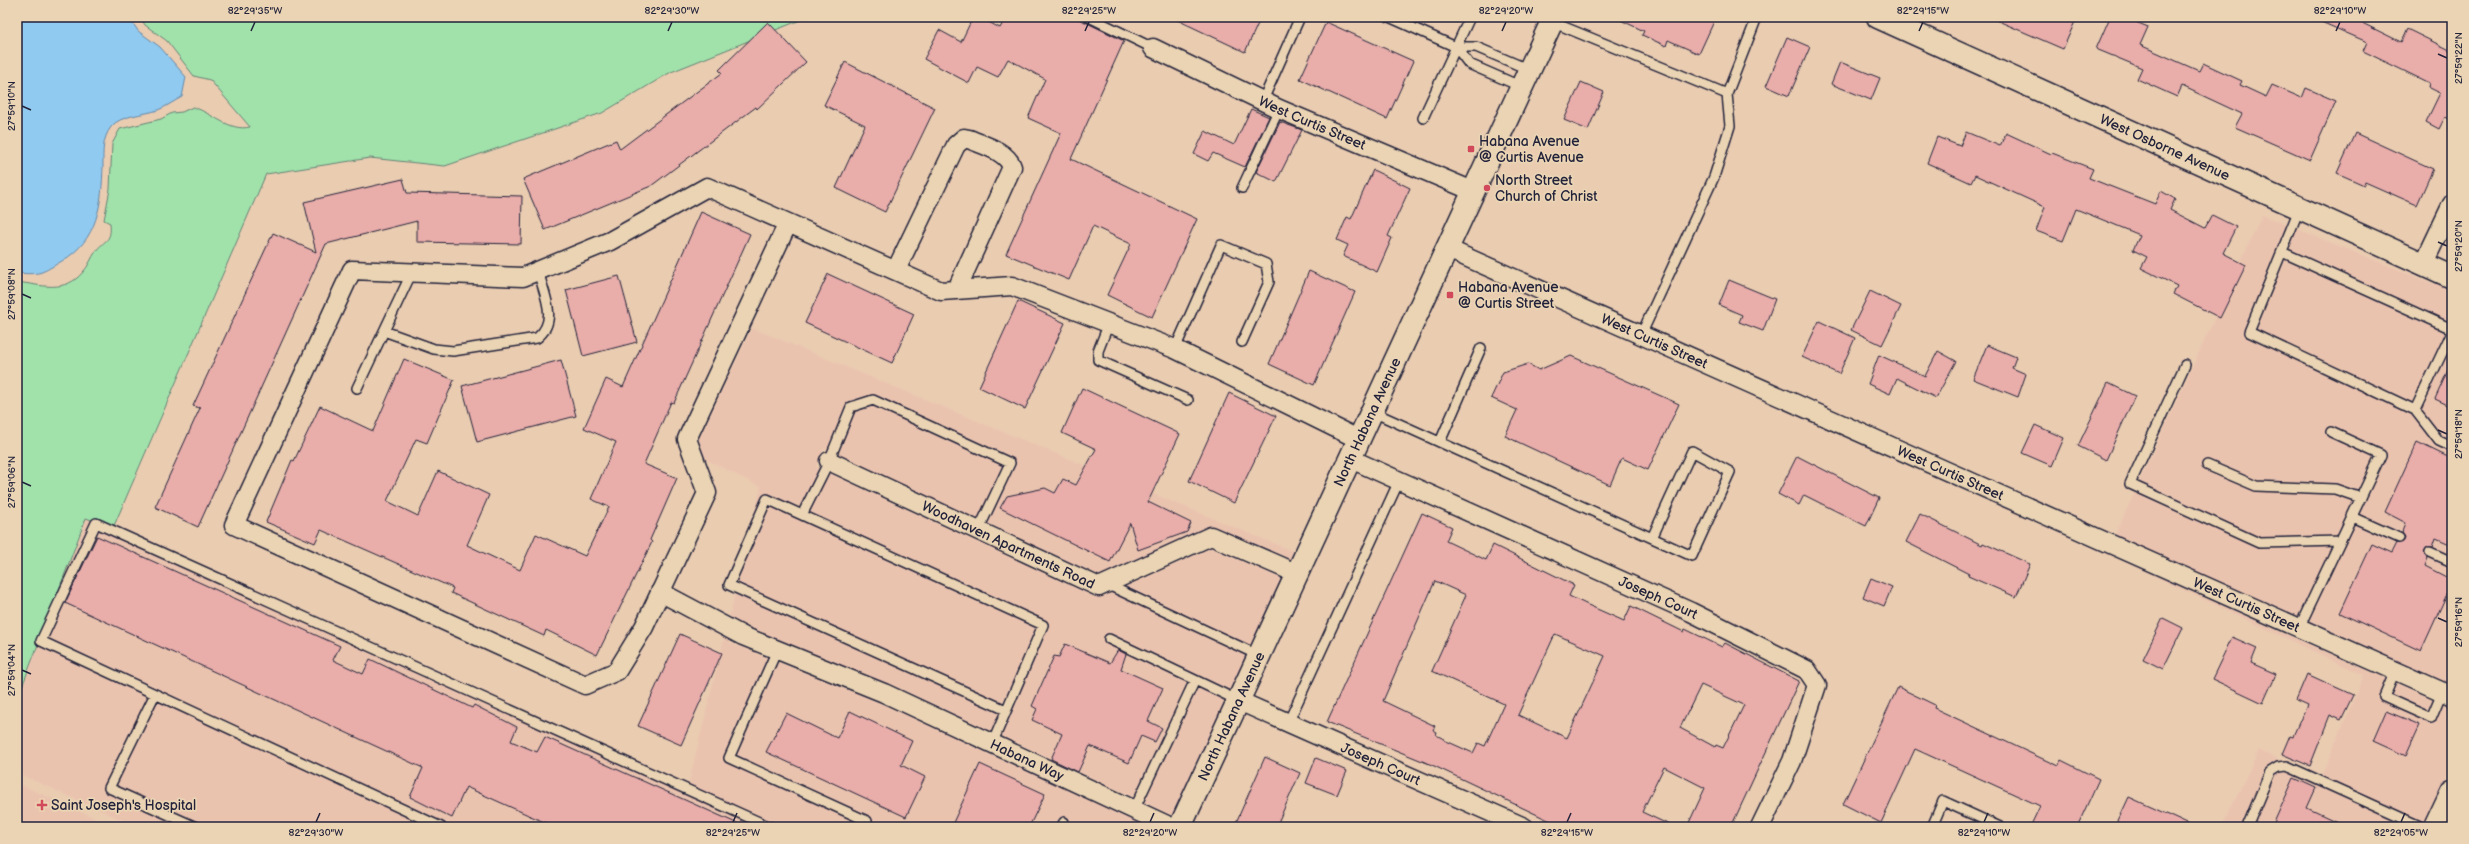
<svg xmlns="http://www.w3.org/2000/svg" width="2469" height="844" font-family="'Balsamiq Sans',sans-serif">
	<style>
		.built { fill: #eac3af }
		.green { fill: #a1e2ab; stroke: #628273 }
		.water { fill: #90caf0; stroke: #6487a8 }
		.building { fill: #e9adaa; stroke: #22223b; fill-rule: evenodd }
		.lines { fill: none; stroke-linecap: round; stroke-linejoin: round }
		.lane-casing { stroke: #22223b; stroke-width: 12 }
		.street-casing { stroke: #22223b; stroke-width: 21 }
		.secondary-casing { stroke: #22223b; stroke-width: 25 }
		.lane { stroke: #ead4b3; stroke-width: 9 }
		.street { stroke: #ead4b3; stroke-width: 18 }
		.secondary { stroke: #ead4b3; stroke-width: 22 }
		.ticks { fill: none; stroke: #22223b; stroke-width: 1.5 }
		.poi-dot { fill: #d1495b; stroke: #ead4b3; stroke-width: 1.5 }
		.labels { text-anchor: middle; stroke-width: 3.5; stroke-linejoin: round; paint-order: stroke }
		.street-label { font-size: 14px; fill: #22223b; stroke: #ead4b3 }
		.poi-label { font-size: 14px; fill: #22223b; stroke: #ead4b3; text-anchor: start }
		.neatline { fill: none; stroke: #22223b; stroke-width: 1.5 }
		.ticks-label { font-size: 10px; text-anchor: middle; fill: #22223b }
	</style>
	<rect width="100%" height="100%" fill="#eaccb1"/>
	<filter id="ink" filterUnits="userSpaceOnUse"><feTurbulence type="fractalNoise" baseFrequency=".025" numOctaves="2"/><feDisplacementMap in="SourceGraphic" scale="8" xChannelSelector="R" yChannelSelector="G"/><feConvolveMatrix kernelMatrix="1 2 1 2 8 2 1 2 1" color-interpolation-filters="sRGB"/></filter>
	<g filter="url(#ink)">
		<path class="built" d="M2262 215 2434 284 2435 281 2452 289V685L2115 535Z
			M752 328 1297 553 1294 561 1216 527H1208L1100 576 824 448 816 467 1095 597H1103L1211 548 1285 580 1174 816 897 687 738 623 730 643 880 703 1146 827H138L17 773V700L87 518 688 786 761 487 705 459 698 441Z
			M2122 561 2452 708V768L2425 827H2222L2259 750 2319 781 2364 675Z
			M17 783 115 827H17Z"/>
		<path class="green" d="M140 17H808L671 72 602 113 445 166 370 158 266 174 113 528 86 518 17 700V282C41 285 65 294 83 272 89 266 91 258 96 251 105 239 112 242 110 223L104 220 110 189 112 144 120 129 161 119 172 113 182 112 193 107C212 113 230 132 250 127L210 80 194 76 167 41 145 25Z"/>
		<path class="water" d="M17 17H129L138 31 160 47 186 77 182 97C174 101 166 107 158 110 144 115 120 115 111 127 102 139 103 152 103 165 102 204 98 240 62 261 41 273 42 275 17 273Z"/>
		<path class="building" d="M973 17H979L1000 28 1006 17H1075L1124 41 1071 159 1197 219 1152 317 1107 295 1131 244 1093 226 1069 280 1006 254 1061 133 1028 118 1045 79 1008 59 998 77 977 67 969 83 924 59 939 30 961 42Z
			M1171 17H1261L1245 52Z
			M1614 17H1716L1699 54 1668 40 1666 46 1642 35 1644 31Z
			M1989 17H2077L2063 49Z
			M2110 17H2138L2136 22 2148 27 2140 45 2199 71 2203 63 2242 81 2240 85 2266 97 2272 85 2302 98 2306 88 2336 101 2310 160 2235 127 2242 114 2182 86 2177 97 2137 79 2142 68 2096 49Z
			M2310 17H2350L2401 42 2407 29 2452 51V120L2445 117 2439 129 2426 122 2440 93 2428 87 2429 83 2363 51 2367 42Z
			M768 22 806 62 757 109 756 107 651 186 545 230 523 179 616 140 620 149 722 73 719 70Z
			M1326 22 1413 61 1387 119 1300 79Z
			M1787 37 1810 47 1789 96 1766 86Z
			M845 62 935 108 885 212 836 188 865 125 824 105Z
			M1840 62 1880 78 1871 100 1831 84Z
			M1581 82 1604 92 1588 130 1564 120Z
			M1251 109 1269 117 1245 167 1213 153 1208 161 1194 154 1205 131 1234 145Z
			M1280 122 1302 130 1276 182 1256 172Z
			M1966 132 2000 146 2006 133 2051 154 2052 153 2093 169 2089 178 2155 204 2161 191 2175 199 2170 210 2205 228 2212 215 2236 227 2223 253 2246 265 2220 318 2173 294 2177 286 2141 268 2147 257 2133 250 2140 235 2076 209 2063 241 2036 231 2045 207 1975 175 1971 183 1927 163 1937 137 1960 146Z
			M2355 133 2433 169 2417 205 2365 182 2364 185 2337 173Z
			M1373 170 1410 188 1388 236 1392 238 1377 272 1343 256 1348 245 1337 240 1347 217 1351 219Z
			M403 179 407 193 522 196 521 244 417 242V221L326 244 198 527 155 507 200 408 193 406 273 233 316 252 304 202Z
			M701 212 750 234 674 403 671 402 644 464 677 478 650 540 652 542 597 655 546 630 544 636 451 593 453 588 321 530 315 543 266 522 292 460 294 461 320 406 373 431 404 359 454 380 427 443 416 439 387 501 418 516 438 471 489 495 467 545 520 570 536 534 585 556 609 507 591 499 616 442 584 428 606 379 623 387Z
			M1309 271 1355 292 1314 385 1269 364Z
			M828 274 914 314 892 363 805 323Z
			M619 276 637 342 583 356 566 290Z
			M1729 280 1775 299 1763 331 1739 322 1742 315 1719 305Z
			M1870 291 1901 306 1882 345 1851 330Z
			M1018 301 1065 323 1025 409 979 387Z
			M1819 321 1855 338 1839 374 1802 357Z
			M1987 345 2016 357 2012 368 2026 374 2018 397 1973 379Z
			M1938 351 1956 361 1936 398 1897 378 1890 394 1868 384 1879 355 1925 376Z
			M1571 356 1679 404 1648 470 1622 458 1610 485 1505 436 1517 410 1491 398 1503 372 1528 364 1539 370Z
			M561 360 576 416 477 442 462 386Z
			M2452 361V407L2435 399Z
			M2108 383 2135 396 2106 460 2078 446Z
			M1082 388 1180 434 1148 502 1191 523 1187 532 1138 550 1130 523 1110 562 1000 508 1007 496 1045 488 1055 493 1063 479 1076 485 1096 449 1062 433Z
			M1229 393 1276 416 1234 503 1189 481Z
			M2035 425 2064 438 2052 466 2022 453Z
			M2417 442 2452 459V545L2436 538 2433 547H2427L2424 552 2428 558 2425 566 2452 580V583L2421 651 2340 613 2372 544 2392 553 2397 543 2404 541 2405 537 2402 533 2406 523 2385 512Z
			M1797 456 1879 498 1866 526 1804 495 1799 505 1778 494Z
			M1422 513 1452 527 1446 541 1486 560 1493 545 1574 585 1569 596 1588 605 1624 621 1631 606 1684 632 1685 629 1722 647 1725 643 1799 681 1731 827H1687L1705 788 1664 767 1642 812 1674 827H1563L1432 765 1327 722ZM1435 581 1466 595 1432 671 1504 704 1485 746 1478 743 1473 753 1444 740V739L1436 735 1437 732 1433 730 1435 726 1383 701ZM1555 634 1605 656 1567 738 1518 715ZM1701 685 1744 705 1723 748 1716 745 1715 747 1680 728Z
			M1920 514 1982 545 1983 543 2030 564 2016 597 1968 576 1969 574 1906 542Z
			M97 536 340 646 333 660 363 674 370 659 472 708 474 705 517 727 511 741 537 752 545 737 745 827H555L466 787 452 818 410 797 423 768 65 603Z
			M1871 578 1892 587 1884 606 1863 597Z
			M2163 618 2183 628 2163 669 2143 659Z
			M680 634 722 653 681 745 638 726Z
			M2232 637 2257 648 2251 663 2276 674 2263 703 2212 679Z
			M1065 644 1110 663 1118 650 1126 654 1121 669 1163 688 1148 721 1162 728 1155 742 1141 736 1129 763 1090 746 1078 772 1051 759 1062 734 1032 720 1037 709 1032 706 1054 656 1059 657Z
			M2307 674 2353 695 2341 720 2330 715 2310 766 2282 754 2290 735 2293 736 2307 705 2296 700Z
			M1898 687 1935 705 1934 708 2058 766 2061 760 2099 779 2077 827H2030L2040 806 1915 749 1881 823 1843 804Z
			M850 711 912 741 901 765 925 777 906 817 766 752 786 713 837 738Z
			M2386 711 2420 725 2406 756 2373 741Z
			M1265 757 1300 773 1276 827H1234Z
			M1316 758 1347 771 1337 795 1306 783Z
			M980 764 1045 794 1029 827H951Z
			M2294 778 2316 788 2307 808 2348 827H2272Z
			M2129 797 2195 827H2115Z"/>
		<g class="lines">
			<g class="lane-casing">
				<path id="lane" d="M1089 17 1153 48
					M1389 17 1456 47H1476L1530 70
					M1552 22 1727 94 1757 17
					M1456 47 1469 64 1522 87
					M1263 100 1300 17
					M1423 118 1470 17
					M1242 188 1279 109
					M2300 207 2249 332 2415 410 2439 441 2452 447
					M2282 252 2452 329
					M1109 323 1098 351V360L1188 400
					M384 331 434 349 453 351 537 338C559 321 544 294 538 271
					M1641 335 1714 177 1730 126 1727 94
					M1175 349 1221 245 1266 264 1269 282 1242 342
					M2185 365 2130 484 2259 543 2340 541
					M357 388 412 272
					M2415 410 2452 332
					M1373 412 1692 556 1730 472 1692 451 1652 538
					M1440 442 1481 348
					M2207 465 2256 486 2335 489 2361 498
					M802 515 829 461 851 407 873 400 1010 463 978 531
					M2352 517 2399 538
					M2430 552 2452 562
					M1106 584 1260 656
					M2299 628 2381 455 2331 432
					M1109 639 1239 701
					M777 650 729 758 867 821
					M2395 671 2384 697 2431 718 2442 692
					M155 694 109 788 196 827
					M1288 723 1399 481
					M992 744 1043 625 767 499 729 585 1006 710
					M1134 810 1195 680
					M441 827 41 641 96 523 770 827
					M1061 827 1064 822
					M1932 827 1943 801 2000 827
					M2247 827 2270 772 2278 767 2287 766 2422 827"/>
			</g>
			<g class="street-casing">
				<g id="street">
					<path id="s1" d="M1153 48 1279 109 1475 192"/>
					<path d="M788 223 687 439 707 493 644 627 617 671 585 685 234 525 352 270 523 277 610 241 707 187 941 291 1012 286 1175 349 1360 440"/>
					<path id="s2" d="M1448 249 2452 696"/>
					<path d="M2424 263 2452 204"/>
					<path d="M896 270 956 145 964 138 969 139C983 145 1007 151 1012 167L957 289"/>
					<path id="s3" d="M1351 459 1691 612 1807 670 1817 685 1792 761 1760 827"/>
					<path id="s4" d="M829 461 1099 587 1211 536 1298 574"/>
					<path id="s5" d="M660 592 743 636 884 693 1171 827"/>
					<path id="s6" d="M1239 701 1524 827"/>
				</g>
			</g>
			<g class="secondary-casing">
				<g id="secondary">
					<path id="s7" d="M1878 17 2452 277"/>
					<path id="s8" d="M1180 827 1554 17"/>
					<path d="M2435 827 2452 791"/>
				</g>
			</g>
			<use href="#lane" class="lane"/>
			<use href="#street" class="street"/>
			<use href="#secondary" class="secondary"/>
		</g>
	</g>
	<path class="ticks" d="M251 31 255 22M668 31 672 22M1085 31 1089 22M1502 31 1506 22M1919 31 1923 22M2336 31 2340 22M2438 54 2447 58M22 106 31 110M2438 242 2447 246M22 294 31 298M2438 430 2447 434M22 482 31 486M2438 618 2447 622M22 670 31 674M316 822 320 813M733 822 737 813M1150 822 1154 813M1567 822 1571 813M1984 822 1988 813M2401 822 2405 813"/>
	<g class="poi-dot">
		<rect x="1467" y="145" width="8" height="8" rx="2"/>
		<circle cx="1487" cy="188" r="4"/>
		<rect x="1446" y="291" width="8" height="8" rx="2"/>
		<path d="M40 799h4v4h4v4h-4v4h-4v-4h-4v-4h4z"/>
	</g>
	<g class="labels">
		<g class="street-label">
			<text dy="5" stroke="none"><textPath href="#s1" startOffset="176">West Curtis Street</textPath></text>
			<text dy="5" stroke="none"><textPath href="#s7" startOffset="315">West Osborne Avenue</textPath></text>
			<text dy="5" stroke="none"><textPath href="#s2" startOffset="226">West Curtis Street</textPath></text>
			<text dy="5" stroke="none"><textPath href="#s8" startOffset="446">North Habana Avenue</textPath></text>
			<text dy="5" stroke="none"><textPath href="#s2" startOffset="550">West Curtis Street</textPath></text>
			<text dy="5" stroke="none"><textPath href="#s4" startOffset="198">Woodhaven Apartments Road</textPath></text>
			<text dy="5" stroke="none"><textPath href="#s3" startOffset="337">Joseph Court</textPath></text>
			<text dy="5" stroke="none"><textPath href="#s2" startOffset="874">West Curtis Street</textPath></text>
			<text dy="5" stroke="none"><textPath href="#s8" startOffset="122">North Habana Avenue</textPath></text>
			<text dy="5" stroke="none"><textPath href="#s5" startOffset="404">Habana Way</textPath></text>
			<text dy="5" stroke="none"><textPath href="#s6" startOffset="155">Joseph Court</textPath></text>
		</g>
		<g class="poi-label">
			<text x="1479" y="146">Habana Avenue<tspan x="1479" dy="16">@ Curtis Avenue</tspan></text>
			<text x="1495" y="185">North Street<tspan x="1495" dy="16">Church of Christ</tspan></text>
			<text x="1458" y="292">Habana Avenue<tspan x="1458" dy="16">@ Curtis Street</tspan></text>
			<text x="51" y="810">Saint Joseph's Hospital</text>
		</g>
	</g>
	<rect width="2469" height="844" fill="none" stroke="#ead4b3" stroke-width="44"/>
	<rect x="22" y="22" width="2425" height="800" class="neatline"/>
	<g class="ticks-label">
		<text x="255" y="14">82°29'35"W</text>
		<text x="672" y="14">82°29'30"W</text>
		<text x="1089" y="14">82°29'25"W</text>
		<text x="1506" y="14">82°29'20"W</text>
		<text x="1923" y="14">82°29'15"W</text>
		<text x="2340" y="14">82°29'10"W</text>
		<text transform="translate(2458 58) rotate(-90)" y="4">27°59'22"N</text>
		<text transform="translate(11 106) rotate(-90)" y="4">27°59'10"N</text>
		<text transform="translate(2458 246) rotate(-90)" y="4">27°59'20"N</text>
		<text transform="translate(11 294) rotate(-90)" y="4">27°59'08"N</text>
		<text transform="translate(2458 434) rotate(-90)" y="4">27°59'18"N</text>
		<text transform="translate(11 482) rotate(-90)" y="4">27°59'06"N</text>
		<text transform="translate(2458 622) rotate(-90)" y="4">27°59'16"N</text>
		<text transform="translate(11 670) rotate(-90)" y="4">27°59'04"N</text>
		<text x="316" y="836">82°29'30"W</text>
		<text x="733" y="836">82°29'25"W</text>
		<text x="1150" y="836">82°29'20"W</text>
		<text x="1567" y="836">82°29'15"W</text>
		<text x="1984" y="836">82°29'10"W</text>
		<text x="2401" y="836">82°29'05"W</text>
	</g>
</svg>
